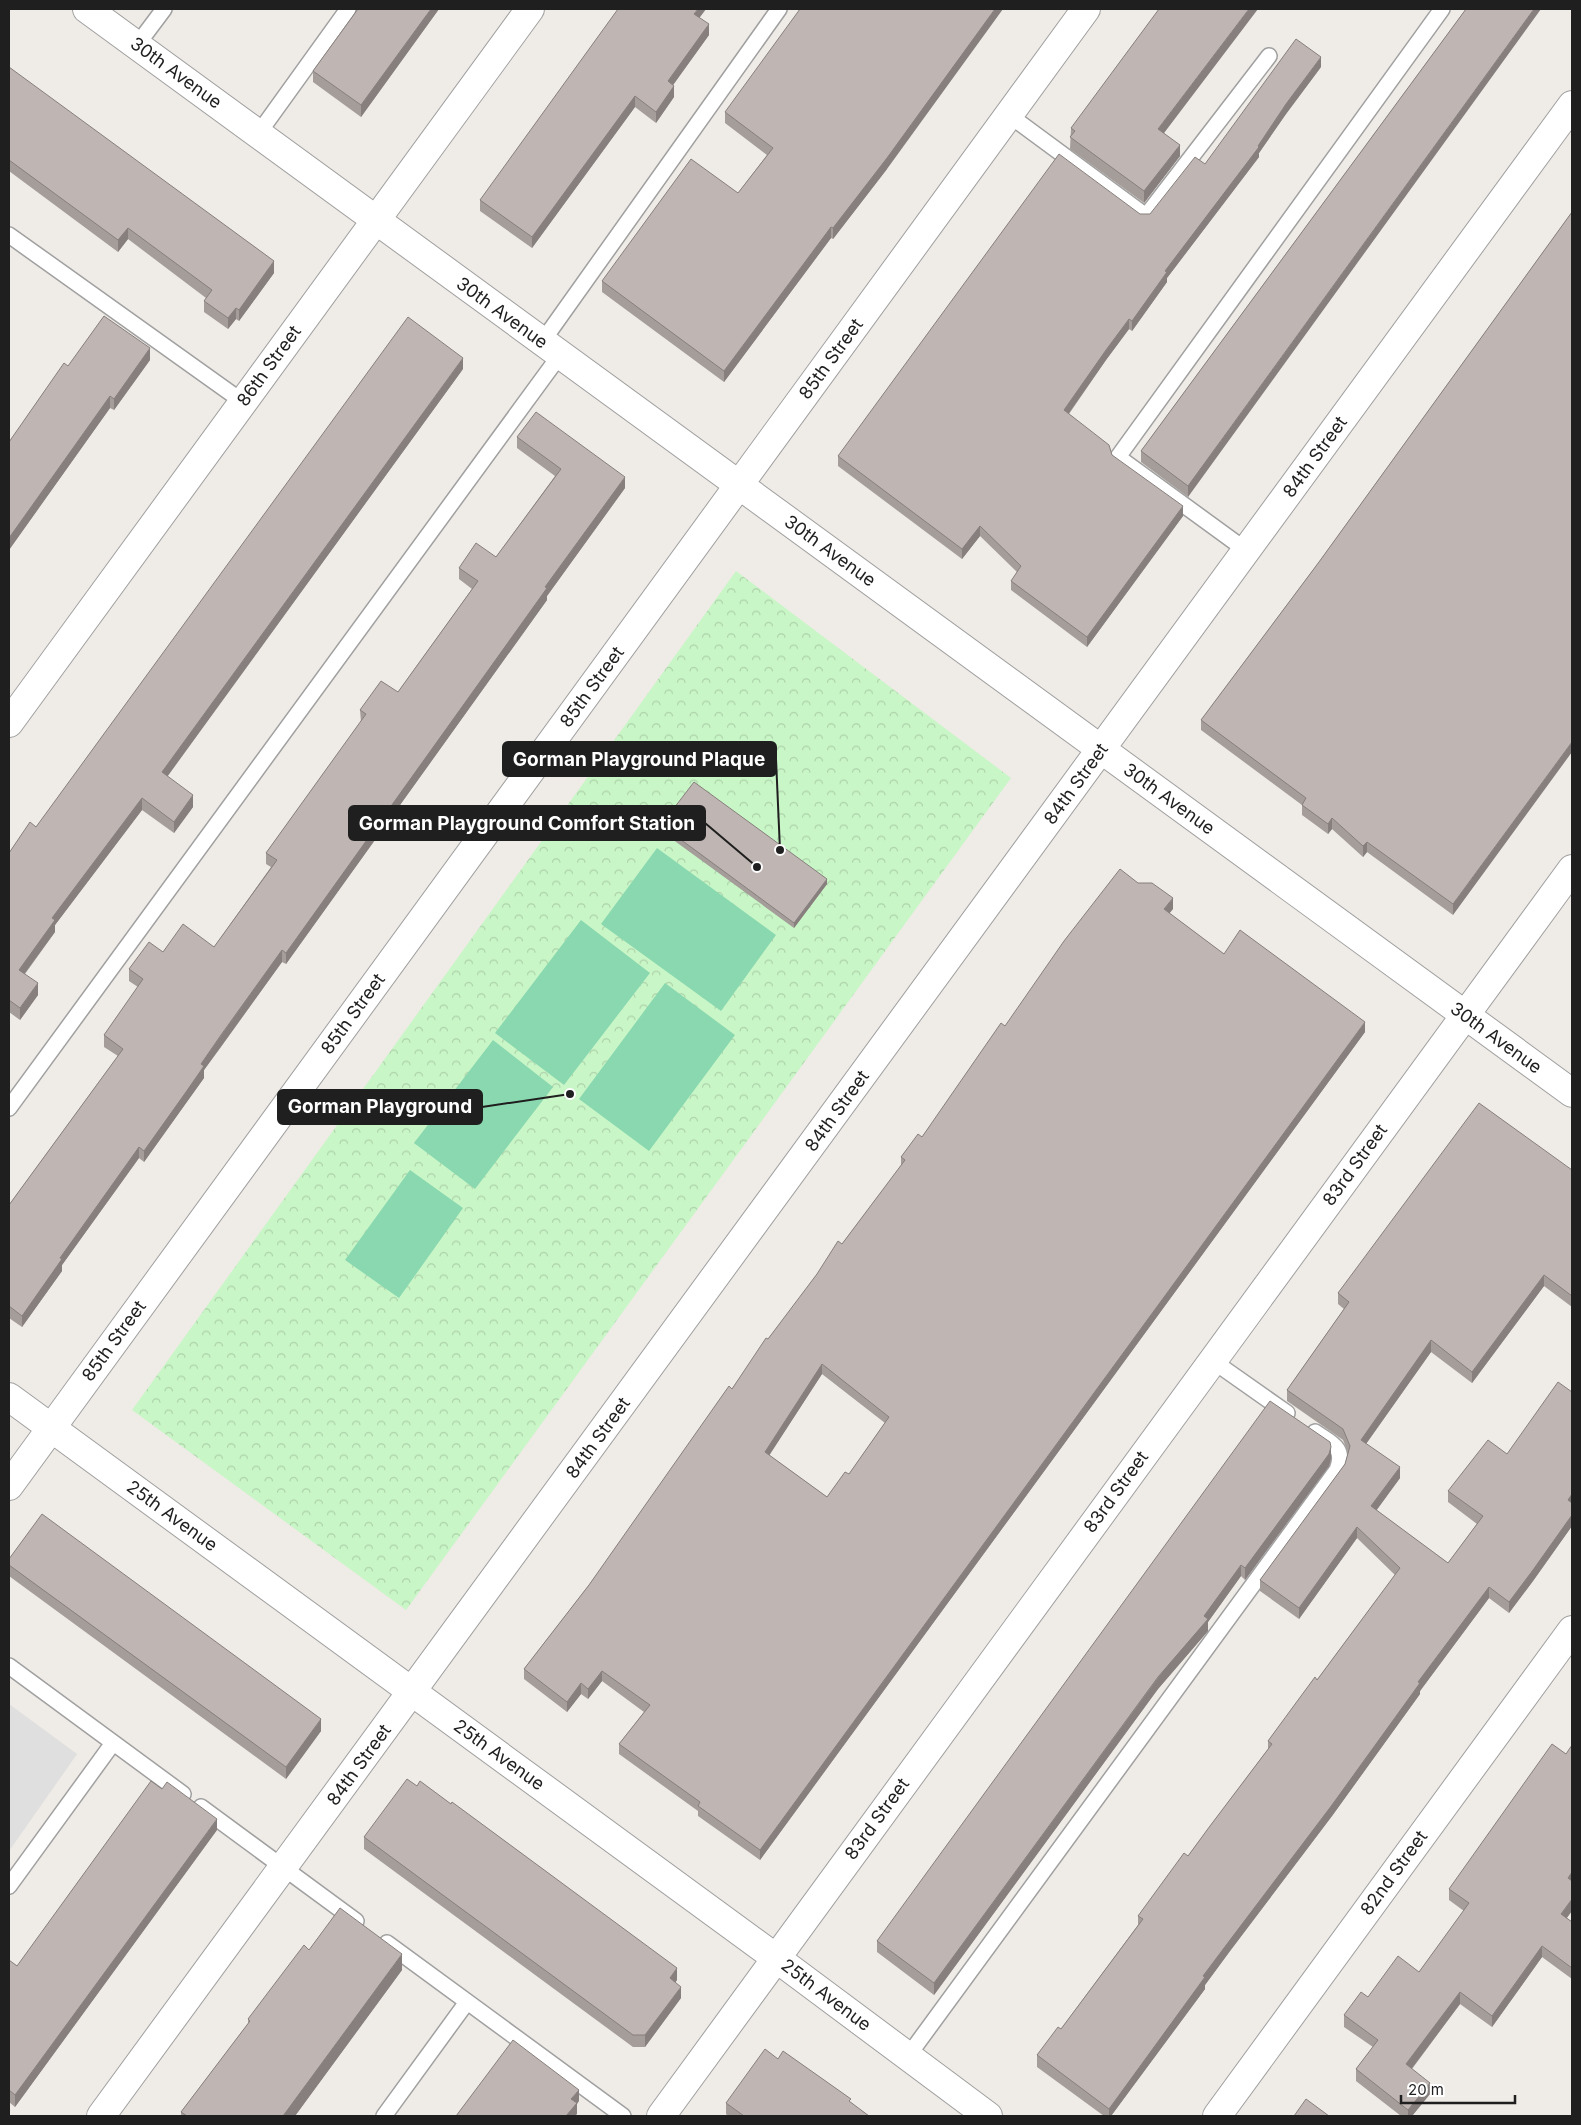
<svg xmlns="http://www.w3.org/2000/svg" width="1581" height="2125" font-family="Inter,sans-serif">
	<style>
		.park { fill: url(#park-crowns) }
		.pitch { fill: #8ad8b0 }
		.parking { fill: #dfdfdf }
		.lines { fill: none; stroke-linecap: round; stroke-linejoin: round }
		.service-casing { stroke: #a0a0a0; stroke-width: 18 }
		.minor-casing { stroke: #a0a0a0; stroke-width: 30 }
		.tertiary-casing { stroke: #a0a0a0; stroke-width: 30 }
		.service { stroke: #fff; stroke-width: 15 }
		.minor { stroke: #fff; stroke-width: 28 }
		.tertiary { stroke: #fff; stroke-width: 28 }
		.wall { fill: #a49d9a; fill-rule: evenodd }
		.shaded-wall { fill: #867f7d }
		.building { fill: #bfb6b3; stroke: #867f7d; fill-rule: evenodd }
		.labels { text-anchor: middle; stroke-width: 4.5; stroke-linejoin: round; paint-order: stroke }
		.street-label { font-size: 18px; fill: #1f1f1f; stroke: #fff }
		.leader { fill: none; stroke: #1f1f1f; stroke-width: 2 }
		.callout-dot { fill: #1f1f1f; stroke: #fff; stroke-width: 2 }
		.callout { fill: #1f1f1f; stroke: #1f1f1f; stroke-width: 2 }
		.callout-label { font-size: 19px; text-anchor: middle; font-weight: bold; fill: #fff }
	</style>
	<defs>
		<pattern id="park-crowns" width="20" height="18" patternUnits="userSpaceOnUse" patternTransform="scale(1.25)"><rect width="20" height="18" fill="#c9f6c7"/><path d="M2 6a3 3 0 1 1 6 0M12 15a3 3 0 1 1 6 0" fill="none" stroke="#acd2aa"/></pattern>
	</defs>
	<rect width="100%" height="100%" fill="#efebe6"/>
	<path class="park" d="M736 571 1011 778 406 1610 132 1410Z"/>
	<path class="pitch" d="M657 848 776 935 721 1011 601 924Z
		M581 920 650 973 564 1085 495 1033Z
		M665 983 735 1035 649 1151 579 1099Z
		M493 1040 553 1087 475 1189 414 1143Z
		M410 1170 463 1208 399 1298 345 1260Z"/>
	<path class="parking" d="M9 1704 77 1754 9 1851Z"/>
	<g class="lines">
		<g class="service-casing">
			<path id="service" d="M137 45 164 9
				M1009 115 1146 216 1269 56
				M258 134 348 9
				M9 235 243 402
				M542 342 779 9
				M1247 551 1118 457 1442 9
				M9 1108 560 355
				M1213 1361 1287 1413
				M9 1666 183 1794
				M201 1807 356 1921
				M9 1886 113 1743
				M387 1943 623 2116
				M908 2056 1337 1470C1346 1447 1331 1443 1315 1432
				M384 2116 467 2002"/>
		</g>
		<g class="minor-casing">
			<path id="minor" d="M87 9 1572 1093
				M9 723 530 9
				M9 1397 776 1958 988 2116
				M9 1486 1086 9
				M101 2116 1572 105
				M661 2116 1572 869"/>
		</g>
		<g class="tertiary-casing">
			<path id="tertiary" d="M1217 2116 1572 1630"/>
		</g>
		<use href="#service" class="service"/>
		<use href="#minor" class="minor"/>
		<use href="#tertiary" class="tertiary"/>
	</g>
	<path class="wall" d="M439 9 361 117 313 82V71Z
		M706 9 699 18 709 35 673 85 674 97 656 123 635 107 532 248 480 211V200Z
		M1466 9 1188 497 1141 462V451Z
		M9 67 274 273 239 321 236 319 228 329 204 312V301L206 298 128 239 118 252 9 171Z
		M1321 67 1286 114 1259 153V157L1167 278V282L1132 331 1129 329 1106 360 1069 414 1112 455 1183 516 1087 647 1011 590V581L1017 572 980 536 962 559 838 466V456L1140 214H1150L1205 164Z
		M725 112 887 169 833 239 831 238 724 382 602 292V281L738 193 767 155 725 123Z
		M1071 128 1164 133 1180 156 1144 203 1070 149Z
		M1572 212 1453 915 1367 852 1363 857 1332 829 1328 834 1302 815V805L1201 730V720L1319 562Z
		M150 360 114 410 110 408 9 550V442L68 366Z
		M463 369 167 776 193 807 174 833 142 810 55 925V932L25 974 38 995 20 1020 9 1012V853L36 827Z
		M517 437 625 488 547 596V600L286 964 282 962 221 1047 204 1070V1078L186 1103 144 1162 139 1158 62 1265V1271L22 1327 9 1318V1205L118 1056 104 1047V1035L138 987 129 981V969L163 952 214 947 271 867 266 864V853L361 722 360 710 398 692 472 589 459 579V568L496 557 555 476 517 448Z
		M661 825 827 884 794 928 661 831Z
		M1173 909 1169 913 1224 954 1365 1032 760 1860 698 1816V1811L619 1754V1744L644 1712 602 1681 588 1699 581 1694 567 1712 524 1679V1669L589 1585 768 1339 842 1244 901 1166V1157L922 1137 1005 1026ZM822 1374 885 1423 849 1474 827 1497 769 1455Z
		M1572 1170V1307L1544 1286 1472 1383 1431 1352 1366 1444 1400 1478 1376 1510 1448 1563 1477 1524 1448 1502V1491L1507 1454 1572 1392V1526L1533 1581 1509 1613 1489 1598 1420 1691V1694L1332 1816 1230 1951 1205 1985V1989L1111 2116H1104L1037 2067V2055L1061 2029 1138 1925V1916L1188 1856 1268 1749V1741L1317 1680 1395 1575 1357 1538 1299 1619 1260 1591V1580L1345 1464 1348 1452 1343 1440 1287 1401V1390L1344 1309 1338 1304V1293Z
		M1331 1459 1329 1466 1245 1580 1241 1576 1208 1622V1631L1158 1689 934 1995 877 1952V1941Z
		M9 1559 321 1731 286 1779 9 1576Z
		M417 1786 451 1804 677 1980 675 1982 681 1998 645 2047H633L364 1849V1837Z
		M217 1830 15 2107 9 2102V1960L17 1966Z
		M1449 1889 1567 1918 1572 1922V1979L1542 1957 1492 2027 1460 2004 1412 2069 1430 2094 1412 2116H1401L1356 2081V2069L1373 2047 1344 2027V2015L1368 1997 1419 1972 1464 1911 1449 1900Z
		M309 1950 402 1970 295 2116H181V2112L248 2024V2019Z
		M778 2059 851 2103 869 2116H728L726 2114V2103Z"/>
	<path class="shaded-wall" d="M431 9H439L361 117V105Z
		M698 9H706L694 25V14Z
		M995 9H1003L887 169 833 239V228Z
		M1249 9H1258L1158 141V129Z
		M1534 9H1541L1188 497V486Z
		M709 24V35L668 92V81Z
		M1321 57V67L1286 114 1259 153V157L1167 278V282L1132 331V321L1165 271 1258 146 1286 104Z
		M674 86V97L656 123V112Z
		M635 96V107L532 248V237Z
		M1180 145V156L1144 203V191Z
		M831 227V238L724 382V371Z
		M128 228V239L118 252V240Z
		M274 261V273L239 321V310Z
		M236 308V319L228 329V318Z
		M1129 319V329L1106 360 1064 420V410L1106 350Z
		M150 348V360L114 410V399Z
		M463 358V369L162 784V772Z
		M110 396V408L9 550V538Z
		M625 477V488L547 596V600L286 964V953L545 587Z
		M1183 506V516L1087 647V637Z
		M980 526V536L962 559V549Z
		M1572 742V752L1453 915V904Z
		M193 795V807L174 833V822Z
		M142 798V810L55 925V932L19 981V970L52 918Z
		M1332 818V829L1328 834V824Z
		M1367 842V852L1363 857V846Z
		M827 879V884L794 928V923Z
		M1173 898V909L1164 920V909Z
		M282 950V962L204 1070V1078L144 1162V1151L201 1064Z
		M38 983V995L20 1020V1008Z
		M1365 1022V1032L760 1860V1850Z
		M139 1147V1158L62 1265V1271L22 1327V1316L60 1258Z
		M1544 1275V1286L1472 1383V1372Z
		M1431 1340V1352L1361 1451V1440Z
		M822 1364V1374L765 1462V1452Z
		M1331 1447V1459L1329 1466 1245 1580V1568Z
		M1400 1467V1478L1371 1518V1506Z
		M1572 1494V1505L1568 1500Z
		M1572 1515V1526L1533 1581 1509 1613V1602Z
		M1357 1527V1538L1299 1619V1608Z
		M1241 1565V1576L1208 1622V1631L1158 1689 934 1995V1983Z
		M1489 1587V1598L1420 1691V1694L1332 1816 1230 1951 1205 1985V1989L1111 2116H1109V2109L1203 1976 1418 1682Z
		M602 1671V1681L588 1699V1689Z
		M581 1683V1694L567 1712V1702Z
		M321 1719V1731L286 1779V1767Z
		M217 1819V1830L15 2107V2095Z
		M1572 1872V1884L1568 1878Z
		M1572 1899V1911L1561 1926V1914Z
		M1542 1946V1957L1492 2027V2016Z
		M402 1954V1970L295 2116H283Z
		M677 1968V1980L670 1990V1978Z
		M681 1987V1998L645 2047V2035Z
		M1460 1992V2004L1406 2076V2064Z
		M1430 2083V2094L1412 2116H1408V2110Z
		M579 2090V2101L577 2104V2114L575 2116H566L571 2099Z"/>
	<path class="building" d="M358 9H431L361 105 313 71Z
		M618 9H698L694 14 709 24 668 81 674 86 656 112 635 96 532 237 480 200Z
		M800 9H995L887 158 833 228 831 227 724 371 602 281 691 159 738 193 773 148 725 112Z
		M1159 9H1249L1158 129 1180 145 1144 191 1070 137 1075 131 1071 128Z
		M1466 9H1534L1188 486 1141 451Z
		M1296 39 1321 57 1286 104 1258 146 1259 147 1165 271 1167 272 1132 321 1129 319 1106 350 1064 410 1109 445 1112 455 1183 506 1087 637 1011 581 1021 566 980 526 962 549 838 456 1059 154 1140 214H1150L1195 157 1205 164Z
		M9 67 274 261 239 310 236 308 228 318 204 301 212 290 128 228 118 240 9 160Z
		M1572 212V742L1453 904 1367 842 1363 846 1332 818 1328 824 1302 805 1306 798 1201 720 1319 562Z
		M104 316 150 348 114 399 110 396 9 538V442L64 363 68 366Z
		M408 317 463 358 162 772 193 795 174 822 142 798 52 918 55 920 19 970 38 983 20 1008 9 1000V853L30 822 36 827Z
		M536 412 625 477 545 587 547 588 286 953 282 950 221 1035 201 1064 204 1066 186 1092 144 1151 139 1147 60 1258 62 1259 22 1316 9 1306V1205L123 1049 104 1035 143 979 129 969 149 942 163 952 183 924 214 947 277 860 266 853 366 714 360 710 381 681 398 692 478 581 459 568 476 543 496 557 561 469 517 437Z
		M694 782 827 879 794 923 661 825Z
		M1120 869 1138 883H1152L1173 898 1164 909 1224 954 1240 930 1365 1022 760 1850 698 1806 700 1802 619 1744 650 1705 602 1671 588 1689 581 1683 567 1702 524 1669 589 1585 729 1386 732 1389 766 1338 768 1339 817 1274 838 1241 842 1244 905 1160 901 1157 918 1134 922 1137 1001 1023 1005 1026 1064 941ZM822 1364 889 1417 849 1474 845 1472 827 1497 765 1452Z
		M1479 1103 1572 1170V1296L1544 1275 1472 1372 1431 1340 1361 1440 1400 1467 1371 1506 1448 1563 1483 1516 1448 1491 1488 1440 1507 1454 1558 1382 1572 1392V1494L1568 1500 1572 1503V1515L1533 1570 1509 1602 1489 1587 1418 1682 1420 1683 1332 1805 1230 1940 1203 1976 1205 1977 1109 2109 1037 2055 1058 2027 1061 2029 1143 1919 1138 1916 1184 1853 1188 1856 1210 1826 1272 1744 1268 1741 1290 1711 1315 1677 1317 1680 1400 1568 1357 1527 1299 1608 1260 1580 1345 1464 1350 1446 1343 1429 1287 1390 1349 1302 1338 1293Z
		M1270 1401 1330 1442 1331 1447 1329 1454 1245 1568 1241 1565 1204 1616 1208 1619 1158 1677 934 1983 877 1941Z
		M42 1514 321 1719 286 1767 9 1565V1559Z
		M1552 1744 1566 1754 1572 1745V1872L1568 1878 1572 1881V1899L1561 1914 1572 1922V1968L1542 1946 1492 2016 1460 1992 1406 2064 1430 2083 1408 2110 1356 2069 1378 2040 1344 2015 1361 1992 1368 1997 1398 1956 1419 1972 1469 1903 1449 1889Z
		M407 1779 417 1786 420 1781 451 1804 452 1802 677 1968 670 1978 681 1987 645 2035H633L364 1837Z
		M151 1781 162 1789 167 1782 217 1819 15 2095 9 2090V1960L17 1966Z
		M340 1908 402 1954 283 2116H187L181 2112 250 2021 248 2019 304 1945 309 1950Z
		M513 2040 579 2090 571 2099 577 2103 566 2116H456Z
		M765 2049 778 2059 783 2051 851 2099 849 2101 869 2116H744L726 2103Z
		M1306 2099 1329 2116H1294Z"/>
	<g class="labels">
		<g class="street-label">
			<text transform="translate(176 73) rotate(36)" y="6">30th Avenue</text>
			<text transform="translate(502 313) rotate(36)" y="6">30th Avenue</text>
			<text transform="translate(831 359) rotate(-54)" y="6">85th Street</text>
			<text transform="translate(269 366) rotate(-54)" y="6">86th Street</text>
			<text transform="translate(1315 457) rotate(-54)" y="6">84th Street</text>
			<text transform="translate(830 551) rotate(36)" y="6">30th Avenue</text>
			<text transform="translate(592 687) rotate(-54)" y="6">85th Street</text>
			<text transform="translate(1076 784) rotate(-54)" y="6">84th Street</text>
			<text transform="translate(1169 799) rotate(36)" y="6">30th Avenue</text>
			<text transform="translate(353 1014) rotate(-54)" y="6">85th Street</text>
			<text transform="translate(1496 1038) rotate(36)" y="6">30th Avenue</text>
			<text transform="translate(837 1111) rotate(-54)" y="6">84th Street</text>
			<text transform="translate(1355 1165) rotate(-54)" y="6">83rd Street</text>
			<text transform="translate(114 1341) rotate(-54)" y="6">85th Street</text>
			<text transform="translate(598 1438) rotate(-54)" y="6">84th Street</text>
			<text transform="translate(1116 1492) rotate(-54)" y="6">83rd Street</text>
			<text transform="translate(172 1516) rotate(36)" y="6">25th Avenue</text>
			<text transform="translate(499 1755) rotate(36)" y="6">25th Avenue</text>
			<text transform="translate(359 1765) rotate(-54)" y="6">84th Street</text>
			<text transform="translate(877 1819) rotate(-54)" y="6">83rd Street</text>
			<text transform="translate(1394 1873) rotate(-54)" y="6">82nd Street</text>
			<text transform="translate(826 1995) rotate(37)" y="6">25th Avenue</text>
		</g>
	</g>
	<path class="leader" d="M780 850L776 759M757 867L705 823M570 1094L482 1107"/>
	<g class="callout-dot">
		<circle cx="780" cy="850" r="5"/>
		<circle cx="757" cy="867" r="5"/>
		<circle cx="570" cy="1094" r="5"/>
	</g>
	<g class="callout">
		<rect x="503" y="742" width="273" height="34" rx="5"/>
		<rect x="349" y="806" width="356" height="34" rx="5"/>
		<rect x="278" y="1090" width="204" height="34" rx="5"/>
	</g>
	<g class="callout-label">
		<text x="639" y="766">Gorman Playground Plaque</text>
		<text x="527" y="830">Gorman Playground Comfort Station</text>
		<text x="380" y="1113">Gorman Playground</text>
	</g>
	<rect width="1581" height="2125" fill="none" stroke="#1f1f1f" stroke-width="20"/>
	<path d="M1401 2095v8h114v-8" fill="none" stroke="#1f1f1f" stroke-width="2.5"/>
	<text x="1408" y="2095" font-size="15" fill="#1f1f1f" stroke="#ffffff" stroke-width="4" paint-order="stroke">20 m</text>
</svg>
